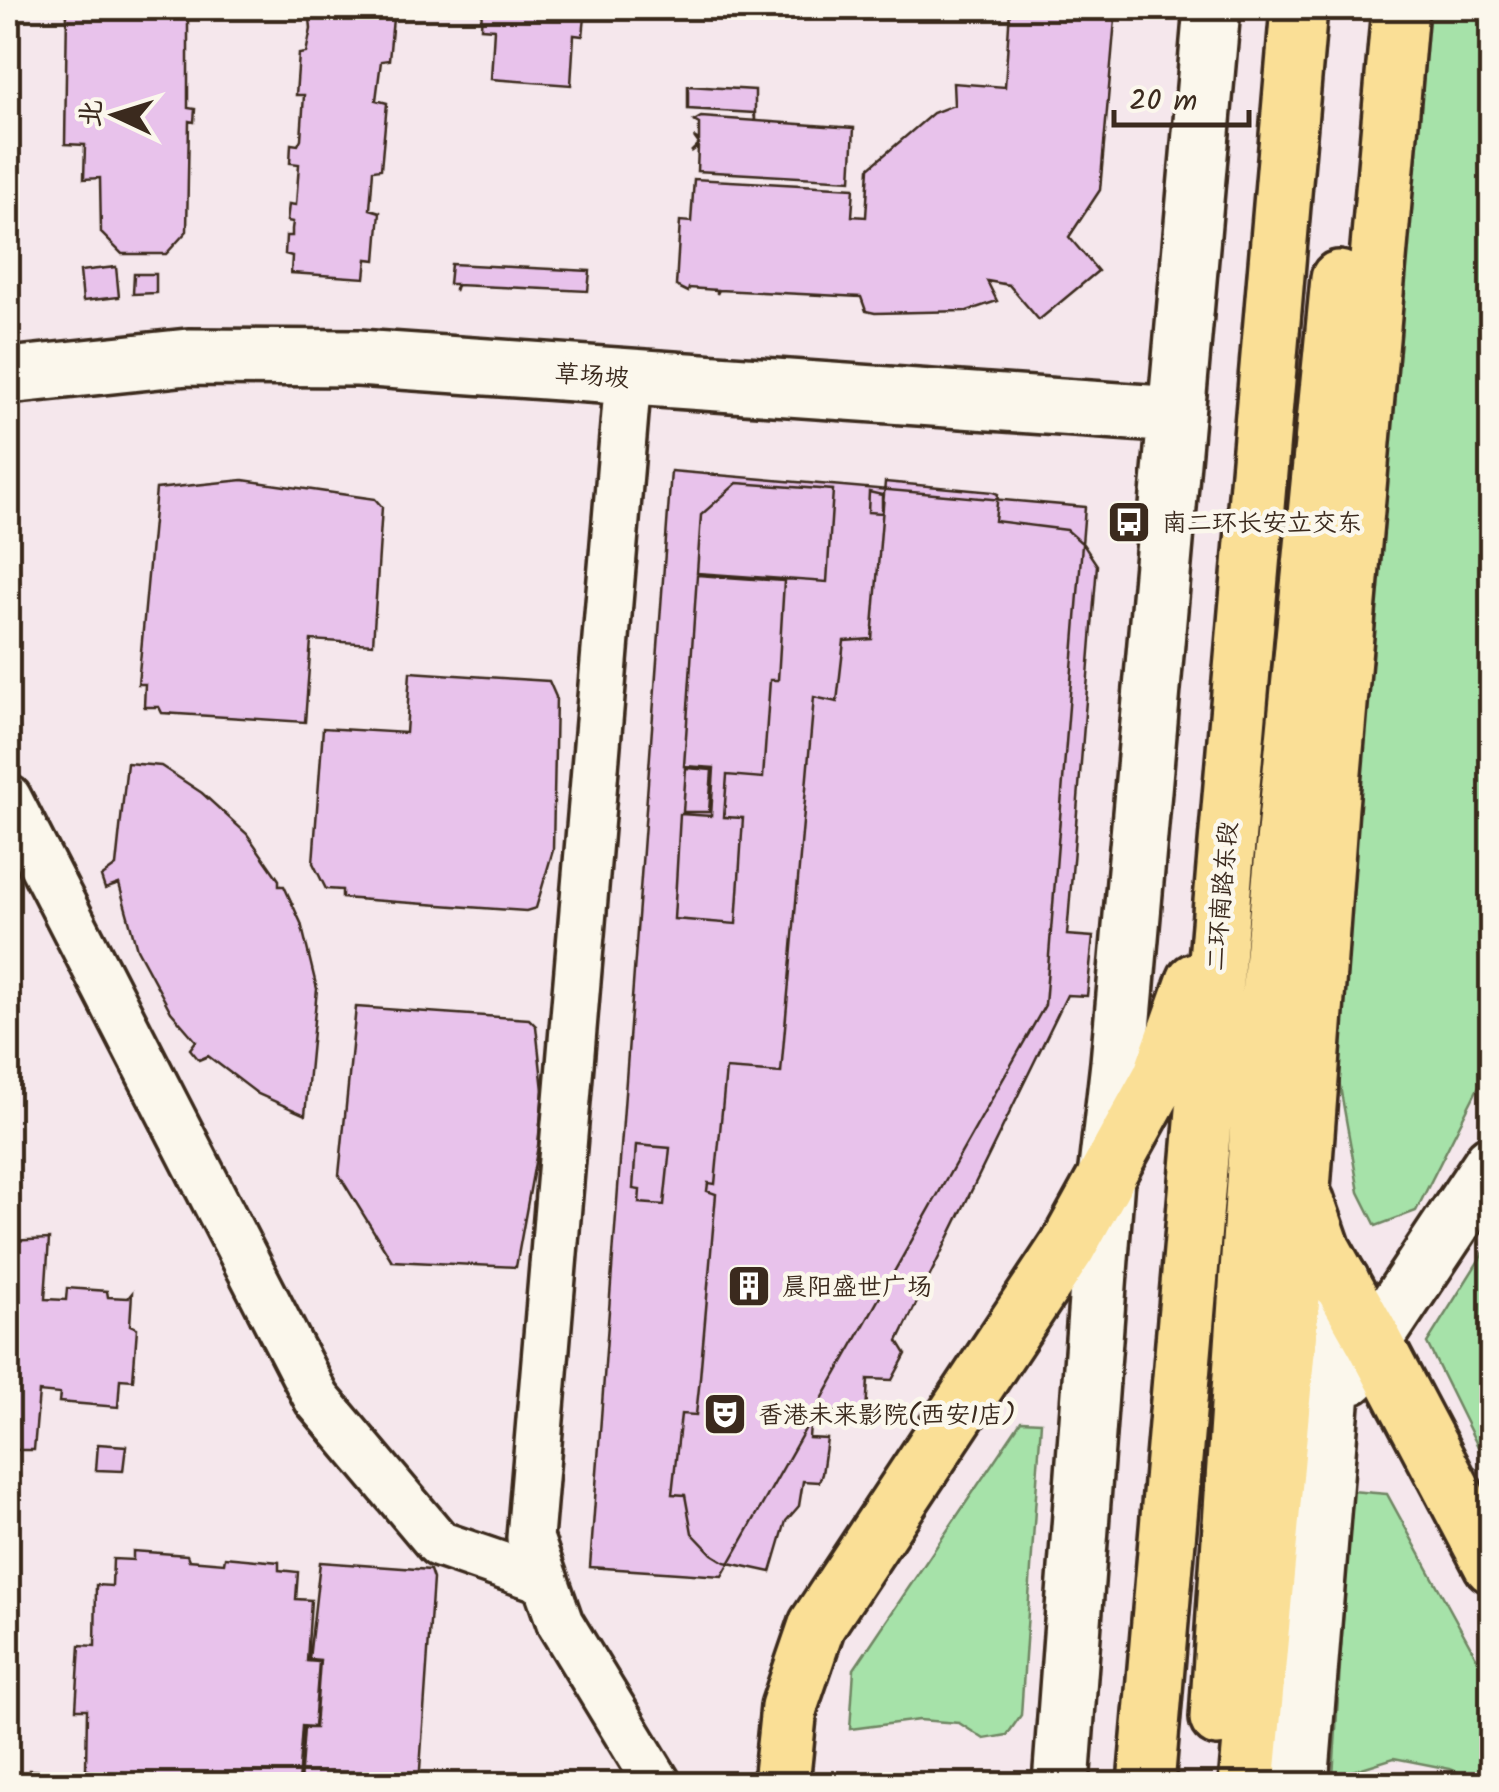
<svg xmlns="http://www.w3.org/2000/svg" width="1499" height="1792" font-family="Kalam,'LXGW WenKai TC',sans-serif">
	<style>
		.green { fill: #a6e2a9; stroke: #708664; stroke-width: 2.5 }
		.building { fill: #e8c2eb; stroke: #3b2a1e; stroke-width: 2.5 }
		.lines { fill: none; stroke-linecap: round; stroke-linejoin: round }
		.street-casing { stroke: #3b2a1e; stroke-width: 52 }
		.secondary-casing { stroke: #3b2a1e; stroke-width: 62 }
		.highway-casing { stroke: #3b2a1e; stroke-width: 62 }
		.street { stroke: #fbf7ec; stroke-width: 45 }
		.secondary { stroke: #fbf7ec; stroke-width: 55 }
		.highway { stroke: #fadf96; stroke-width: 55 }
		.labels { text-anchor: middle; stroke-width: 9; stroke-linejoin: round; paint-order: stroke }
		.street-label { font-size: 25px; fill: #3b2a1e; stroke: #fbf7ec }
		.poi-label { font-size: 25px; fill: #3b2a1e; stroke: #fbf7ec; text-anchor: start }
	</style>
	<rect width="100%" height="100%" fill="#f5e7ec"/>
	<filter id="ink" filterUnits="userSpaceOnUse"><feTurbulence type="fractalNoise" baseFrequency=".01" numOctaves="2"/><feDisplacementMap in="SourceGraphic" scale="20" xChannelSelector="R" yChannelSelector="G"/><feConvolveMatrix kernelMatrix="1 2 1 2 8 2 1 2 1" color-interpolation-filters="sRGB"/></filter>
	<g filter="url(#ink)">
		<path class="green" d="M1427 8H1491V1062L1416 1211 1376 1226 1359 1192 1336 1064Z
			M1491 1241V1473L1427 1343Z
			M1021 1421 1041 1422 1021 1715 1007 1735 984 1739 959 1723 919 1720 850 1729 854 1669Z
			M1351 1491 1387 1494 1491 1684V1784L1450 1769 1394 1758 1333 1777Z"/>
		<path class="building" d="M67 8H188V108L195 109 194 122 189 121 187 231 166 254H122L101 233 100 178 84 179 85 145 65 144Z
			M309 8H394L389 60 381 61 376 100 387 103 381 169 373 170 370 209 380 212 376 260 367 259 365 278 291 273 292 256 285 254 286 236H292V229L293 222 287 221 289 204 296 205 299 164 290 163 291 144 298 145 301 139 304 95H296L299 54 306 53 311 29Z
			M482 8H586L583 36 574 35 571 85 491 79 494 29 481 28Z
			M1010 8H1116L1100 190 1069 237 1098 271 1039 320 1009 285 987 281 997 301 967 311 875 313 866 311 861 297 719 290 717 294V290L689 288 688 292 676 286 680 221 691 222 694 179 854 188 852 216 866 217 869 168 933 113 954 105 953 83 1005 87Z
			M688 86 755 90V120L754 113 688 109Z
			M701 117 854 128 851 180 697 171 698 147 691 152 699 144 694 137 699 140V124L694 121Z
			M451 264 590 271 588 291 457 285 455 291V284H449Z
			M116 267 119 297 83 301 80 271Z
			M134 274H156V293L133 294Z
			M671 471 1085 507 1045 1005 722 1576 590 1567Z
			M243 480 375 499 382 507 373 644 311 640 305 722 162 713 159 707H144L145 684H138L156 489Z
			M885 482 993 492 998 494 995 521 1067 530 1083 544 1097 565 1067 935 1093 937 1087 996 1067 995 898 1341 906 1354 892 1380 868 1379 866 1414 811 1410 809 1438 827 1439 822 1474 819 1482 803 1481 799 1506 786 1521 771 1572 725 1562 712 1554 692 1533 685 1495 672 1494 681 1414 696 1415 700 1378 716 1194 707 1191 708 1183 715 1184 726 1069 781 1073 814 697 837 702 844 641 872 639Z
			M737 483 833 490 827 582 697 573 701 515Z
			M869 492 882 495V513L868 512Z
			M697 575 784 581 778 680H770L763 778 727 775 724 817 743 818 736 924 674 919 680 814 711 816 714 768 684 766Z
			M410 672 549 681 556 697 553 850 536 908 526 911 342 898V890L326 889 313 863 323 728 406 733Z
			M127 763 161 766 202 793 247 834 279 880V886H284L301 923 317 989 305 1115 258 1094 208 1056 199 1060 190 1049 196 1041 171 1012 137 949 119 884 105 889 101 877 116 866Z
			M686 768 712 770 709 812H683Z
			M356 1007 529 1019 536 1026 543 1090 538 1146 516 1267 392 1261 339 1175Z
			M636 1145 670 1148 664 1205 639 1203 640 1190 633 1189Z
			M49 1239 45 1299 66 1300 67 1288 107 1291 108 1297 128 1298 132 1293 130 1325 137 1328 133 1380 120 1379 118 1407 59 1402 60 1394 39 1392 34 1450H8V1241Z
			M98 1444 126 1446 123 1471 96 1470Z
			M133 1551 187 1555 189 1560 224 1563 225 1557 279 1562V1570L298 1572 296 1599 311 1600 307 1661 319 1662 314 1727 302 1726 298 1784H92V1772L86 1769 87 1709H76L80 1645 95 1646 96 1585 112 1586 113 1559 133 1560Z
			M320 1562 430 1570 433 1579 419 1784H300L304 1728H315L320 1660 309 1659Z
			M29 1770 52 1772 51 1784H14L29 1776Z"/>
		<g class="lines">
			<g class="street-casing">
				<path id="street" d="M628 378 530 1538 560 1623 658 1784
					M8 798 317 1399 439 1544 544 1580"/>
			</g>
			<g class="secondary-casing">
				<path id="secondary" d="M8 376 188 357 358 358 1176 415
					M1350 1377 1492 1163
					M1061 1784 1106 1178 1119 1063 1212 8
					M1300 1784 1341 1281"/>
			</g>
			<g class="highway-casing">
				<path id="highway" d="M1306 1201 1323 1250 1374 1341 1492 1565
					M1218 1718 1261 1079 1339 279
					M781 1784 789 1707 817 1625 1068 1246 1161 1077 1195 981
					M1146 1784 1299 8
					M1247 1784 1302 1189 1330 807 1400 8"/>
			</g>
			<use href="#street" class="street"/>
			<use href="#secondary" class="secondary"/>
			<use href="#highway" class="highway"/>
		</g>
	</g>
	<defs>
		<g id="bus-square" transform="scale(2.25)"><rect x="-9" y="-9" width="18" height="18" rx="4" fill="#3b2a1e" stroke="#fbf7ec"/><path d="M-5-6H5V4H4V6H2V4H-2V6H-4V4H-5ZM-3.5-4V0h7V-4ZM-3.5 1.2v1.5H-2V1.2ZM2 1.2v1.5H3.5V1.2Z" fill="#fff"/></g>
		<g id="building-square" transform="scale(2.25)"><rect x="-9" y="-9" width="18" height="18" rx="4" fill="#3b2a1e" stroke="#fbf7ec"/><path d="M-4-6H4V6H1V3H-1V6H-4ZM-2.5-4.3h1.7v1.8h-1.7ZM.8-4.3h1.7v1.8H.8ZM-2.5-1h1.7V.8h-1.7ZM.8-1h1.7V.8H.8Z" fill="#fff"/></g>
		<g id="theatre-square" transform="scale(2.25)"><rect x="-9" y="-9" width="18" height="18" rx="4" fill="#3b2a1e" stroke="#fbf7ec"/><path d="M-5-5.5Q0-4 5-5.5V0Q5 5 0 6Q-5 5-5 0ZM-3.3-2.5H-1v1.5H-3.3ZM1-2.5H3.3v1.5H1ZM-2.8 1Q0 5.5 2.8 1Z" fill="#fff"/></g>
	</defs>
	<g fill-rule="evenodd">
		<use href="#bus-square" x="1129" y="522"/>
		<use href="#building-square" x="749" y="1286"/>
		<use href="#theatre-square" x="725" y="1414"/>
	</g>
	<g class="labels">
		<g class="street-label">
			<text transform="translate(592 375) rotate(4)" y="9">草场坡</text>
			<text transform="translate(1221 896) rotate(-85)" y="9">二环南路东段</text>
		</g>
		<g class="poi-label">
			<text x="1162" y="531">南二环长安立交东</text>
			<text x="782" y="1295">晨阳盛世广场</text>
			<text x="758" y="1423">香港未来影院(西安1店)</text>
		</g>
	</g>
	<rect width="1499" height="1792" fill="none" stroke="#fbf7ec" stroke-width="40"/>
	<rect x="20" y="20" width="1459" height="1752" fill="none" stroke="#3b2a1e" stroke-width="4" filter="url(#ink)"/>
	<g transform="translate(115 115) rotate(274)" stroke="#fbf7ec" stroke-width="8" paint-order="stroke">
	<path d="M0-8L18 38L0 25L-18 38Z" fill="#3b2a1e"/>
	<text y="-15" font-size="28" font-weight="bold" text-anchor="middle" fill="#3b2a1e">北</text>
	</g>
	<path d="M1114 110v15h135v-15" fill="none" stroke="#3b2a1e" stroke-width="5"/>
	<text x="1129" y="110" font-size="30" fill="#3b2a1e" stroke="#fbf7ec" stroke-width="8" paint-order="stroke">20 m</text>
</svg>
